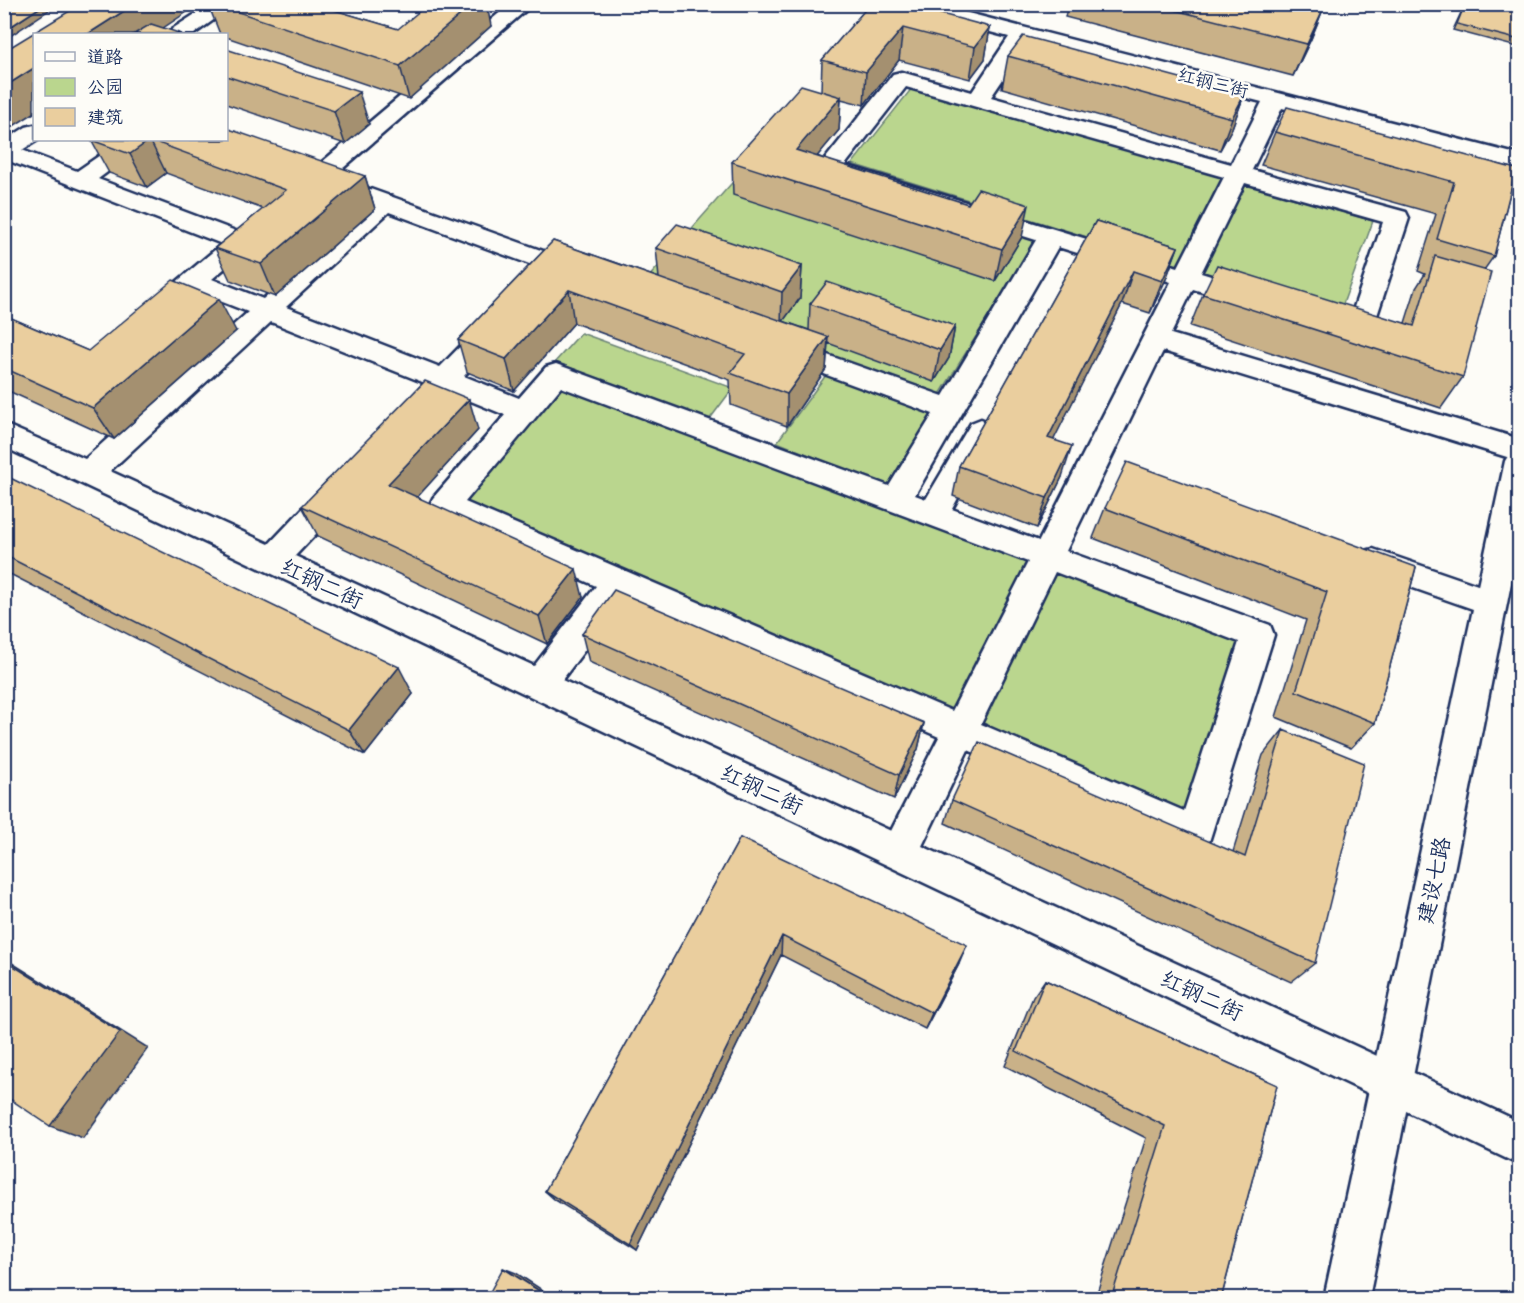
<svg xmlns="http://www.w3.org/2000/svg" width="1524" height="1303" font-family="'Architects Daughter','LXGW WenKai TC',sans-serif">
	<style>
		.green { fill: #bad68e; stroke: #6a8276; stroke-width: 1.5 }
		.lines { fill: none; stroke-linecap: round; stroke-linejoin: round }
		.minor-casing { stroke: #1b2f5e; stroke-width: 5 }
		.major-casing { stroke: #1b2f5e; stroke-width: 5 }
		.minor { fill: #fdfcf7; fill-rule: evenodd }
		.major { fill: #fdfcf7; fill-rule: evenodd }
		.wall { fill: #c9b188; stroke: #1b2f5e; stroke-width: 1.5 }
		.shaded-wall { fill: #a4906f; stroke: #1b2f5e; stroke-width: 1.5 }
		.building { fill: #eace9e; stroke: #1b2f5e; stroke-width: 1.5 }
		.labels { text-anchor: middle; stroke-width: 5; stroke-linejoin: round; paint-order: stroke }
		.far-street-label { font-size: 18px; fill: #1b2f5e; stroke: #fdfcf7 }
		.street-label { font-size: 22px; fill: #1b2f5e; stroke: #fdfcf7 }
	</style>
	<rect width="100%" height="100%" fill="#fdfcf7"/>
	<filter id="ink" filterUnits="userSpaceOnUse"><feTurbulence type="fractalNoise" baseFrequency=".0167" numOctaves="2"/><feDisplacementMap in="SourceGraphic" scale="12" xChannelSelector="R" yChannelSelector="G"/><feConvolveMatrix kernelMatrix="1 2 1 2 8 2 1 2 1" color-interpolation-filters="sRGB"/></filter>
	<g filter="url(#ink)">
		<path class="green" d="M912 88 1373 221 1339 315 852 164Z
			M761 150 1037 238 939 396 640 287Z
			M581 333 733 388 709 420 555 362Z
			M829 371 937 412 889 487 777 442Z
			M563 384 1247 644 1187 820 459 502Z"/>
		<g class="lines">
			<g class="minor-casing">
				<path id="minor" d="M211 4H236L194 34H170L172 29Z
					M510 4H533L334 176 588 267 592 273 588 279 579 281 570 279 389 212 286 307 440 367 484 322 493 319 502 322 506 328 502 334 464 376 519 398 546 367 556 364 889 486 933 414 775 356 771 349 775 342 785 340 943 396 1036 240 822 173 818 168 893 74 901 72 972 92 1009 37 900 8 897 4H933L1520 155V169L1282 108 1252 170 1406 212 1409 218 1372 331 1369 338 1359 340 1193 289 1171 334 1520 439V461L1163 351 1066 551 1270 625 1274 635 1208 845 1195 850 1182 845 968 750 922 846 1520 1122V1165L4 447V424L85 459 248 312 197 292C181 305 165 327 144 321L140 315 144 309 222 244 4 159V141L26 127 34 125V140H38L22 150 77 171 122 140H147L144 145 98 179 249 236 253 242 249 248 212 279 263 299 368 204 309 183 305 178 309 173ZM1028 42 1262 102 1231 164 991 97ZM906 87 1224 177 1178 267 845 165ZM1245 183 1383 222 1350 319 1201 273ZM1058 247 1171 282 1039 541 952 509 995 430 991 423 981 419 971 423 926 499 915 495ZM271 322 425 383 393 419 397 426C420 433 434 408 449 392L505 415 433 498 429 506 433 514 596 586 534 666 295 556 351 497 355 489 351 481 340 478 329 481 269 544 110 471ZM561 387 1028 562 952 711 465 502ZM1055 572 1239 642 1184 811 981 724ZM624 598 939 737 891 831 562 680Z
					M1373 549 1501 593 1506 602 1501 611 1490 615 1362 570 1357 561 1362 552Z"/>
			</g>
			<g class="major-casing">
				<path id="major" d="M1520 450V538L1369 1298H1324L1505 461 1510 453Z"/>
			</g>
			<use href="#minor" class="minor"/>
			<use href="#major" class="major"/>
		</g>
		<path class="wall" d="M208 4H314L398 29 491 26 409 99 226 37V34H220Z
			M870 4 990 27 985 59 970 79 899 60 864 105 841 99 839 130 817 156 1022 237 995 281 733 195 732 162 821 91 822 60Z
			M1068 4H1314L1324 7 1311 39 1293 76 1065 17Z
			M1465 4H1520V43L1517 47 1453 30Z
			M226 49 369 124 345 144 226 104Z
			M1008 56 1244 95 1232 128 1220 150 1002 88Z
			M1275 132 1516 169 1494 256 1484 270 1463 377 1441 408 1190 326 1203 294 1405 323 1416 288 1425 274 1418 271 1436 214 1261 165Z
			M91 140H226L365 176 375 209 275 297 230 280 215 248 263 209 166 173 147 187 109 173Z
			M1096 221 1178 247 1166 279 1150 313 1122 304 1053 440 1062 477 1037 528 953 496 959 466Z
			M553 241 659 278 656 248 802 266 800 298 783 321 809 330 810 304 955 326 949 358 934 382 828 343 826 369 787 426 731 405 730 380 574 323 514 391 467 372 458 340Z
			M4 315 88 351 236 331 114 439 4 389Z
			M478 430 417 497 583 597 547 644 318 536 302 506Z
			M4 475 413 694 365 755 4 571Z
			M1105 508 1416 567 1375 723 1351 748 1276 717 1306 620 1093 538Z
			M582 634 924 723 918 749 894 799 589 662Z
			M1283 730 1315 963 1291 982 945 823 952 800 1233 852 1263 755Z
			M740 838 959 964 925 1029 781 955 637 1250 555 1200 545 1191Z
			M1045 980 1277 1085 1221 1299H1095L1146 1138 1005 1066 1033 997Z"/>
		<path class="shaded-wall" d="M45 4H58L4 40V31Z
			M135 4H199L154 34H88Z
			M473 4H487L491 26 409 99 400 66Z
			M1324 7 1311 39 1293 76 1307 44Z
			M990 27 985 59 970 79 975 47Z
			M903 28 899 60 864 105 866 72Z
			M34 68V113L4 132V87Z
			M359 92 369 124 345 144 334 111Z
			M1244 95 1232 128 1220 150 1232 118Z
			M841 97 839 130 795 183 796 150Z
			M150 140 166 173 147 187 130 154Z
			M365 176 375 209 275 297 261 264Z
			M1029 205 1022 237 995 281 1002 249Z
			M1178 247 1166 279 1150 313 1162 281Z
			M802 266 800 298 781 324 782 292Z
			M1133 271 1122 304 1039 469 1048 438Z
			M569 290 574 323 514 391 506 359Z
			M219 299 236 331 114 439 93 408Z
			M955 326 949 358 934 382 940 350Z
			M828 337 826 369 787 426V394Z
			M469 399 478 430 401 515 388 484Z
			M1072 446 1062 477 1037 528 1047 498Z
			M576 569 583 597 547 644 539 616Z
			M399 667 413 694 365 755 349 730Z
			M924 723 918 749 894 799 899 775Z
			M782 936 781 955 637 1250 630 1244Z
			M967 945 959 964 925 1029 932 1013Z
			M4 958 148 1048 83 1138 50 1126Z
			M503 1268 516 1273 556 1299H552Z"/>
		<path class="building" d="M4 4H45L4 31Z
			M81 4H135L88 34H34V68L4 87V51Z
			M214 4H314L398 29 428 4H473L400 66Z
			M870 4H904L990 27 975 47 903 28 866 72 822 60Z
			M1151 4H1314L1324 7 1307 44Z
			M1465 4H1520V40L1457 24Z
			M151 24 182 34H134Z
			M1023 36 1244 95 1232 118 1008 56Z
			M226 49 359 92 334 111 226 76Z
			M801 85 841 97 796 150 968 204 978 189 1029 205 1002 249 732 162Z
			M1287 107 1516 169 1494 256 1437 239 1454 182 1275 132Z
			M226 128 365 176 261 264 215 248 286 190 150 140 130 154 91 140H226Z
			M1096 221 1178 247 1162 281 1133 271 1048 438 1072 446 1047 498 959 466Z
			M677 224 802 266 782 292 656 248Z
			M553 241 828 337 787 394 730 373 745 354 569 290 506 359 458 340Z
			M1435 256 1491 272 1463 377 1203 294 1217 265 1414 326Z
			M173 280 219 299 93 408 4 368V315L88 351Z
			M827 282 955 326 940 350 810 304Z
			M425 381 469 399 388 484 576 569 539 616 302 506Z
			M1127 462 1416 567 1375 723 1296 691 1327 592 1105 508Z
			M4 475 399 667 349 730 4 555Z
			M614 590 924 723 899 775 582 634Z
			M1283 730 1364 763 1315 963 952 800 979 742 1245 857Z
			M740 838 967 945 932 1013 782 936 630 1244 545 1191Z
			M4 960 120 1032 50 1126 4 1095Z
			M1045 980 1277 1085 1221 1299H1111L1165 1126 1016 1051Z
			M503 1268 552 1299H486Z"/>
	</g>
	<g class="labels">
		<g class="far-street-label">
			<text transform="translate(1213 83) rotate(14)" y="6">红钢三街</text>
		</g>
		<g class="street-label">
			<text transform="translate(322 583) rotate(25)" y="8">红钢二街</text>
			<text transform="translate(762 789) rotate(25)" y="8">红钢二街</text>
			<text transform="translate(1433 880) rotate(-78)" y="8">建设七路</text>
			<text transform="translate(1202 995) rotate(25)" y="8">红钢二街</text>
		</g>
	</g>
	<rect width="1524" height="1303" fill="none" stroke="#fdfcf7" stroke-width="24"/>
	<rect x="12" y="12" width="1500" height="1279" fill="none" stroke="#1b2f5e" stroke-width="2" filter="url(#ink)"/>
	<rect x="33" y="33" width="195" height="108" fill="#fdfcf7" stroke="#a3aaba" stroke-width="1.5"/>
	<rect x="45" y="52" width="30" height="9" fill="#fdfcf7" stroke="#a3aaba" stroke-width="1.5"/>
	<text x="87" y="63" font-size="18" fill="#1b2f5e">道路</text>
	<rect x="45" y="78" width="30" height="18" fill="#bad68e" stroke="#a3aaba" stroke-width="1.5"/>
	<text x="87" y="93" font-size="18" fill="#1b2f5e">公园</text>
	<rect x="45" y="108" width="30" height="18" fill="#eace9e" stroke="#a3aaba" stroke-width="1.5"/>
	<text x="87" y="123" font-size="18" fill="#1b2f5e">建筑</text>
</svg>
